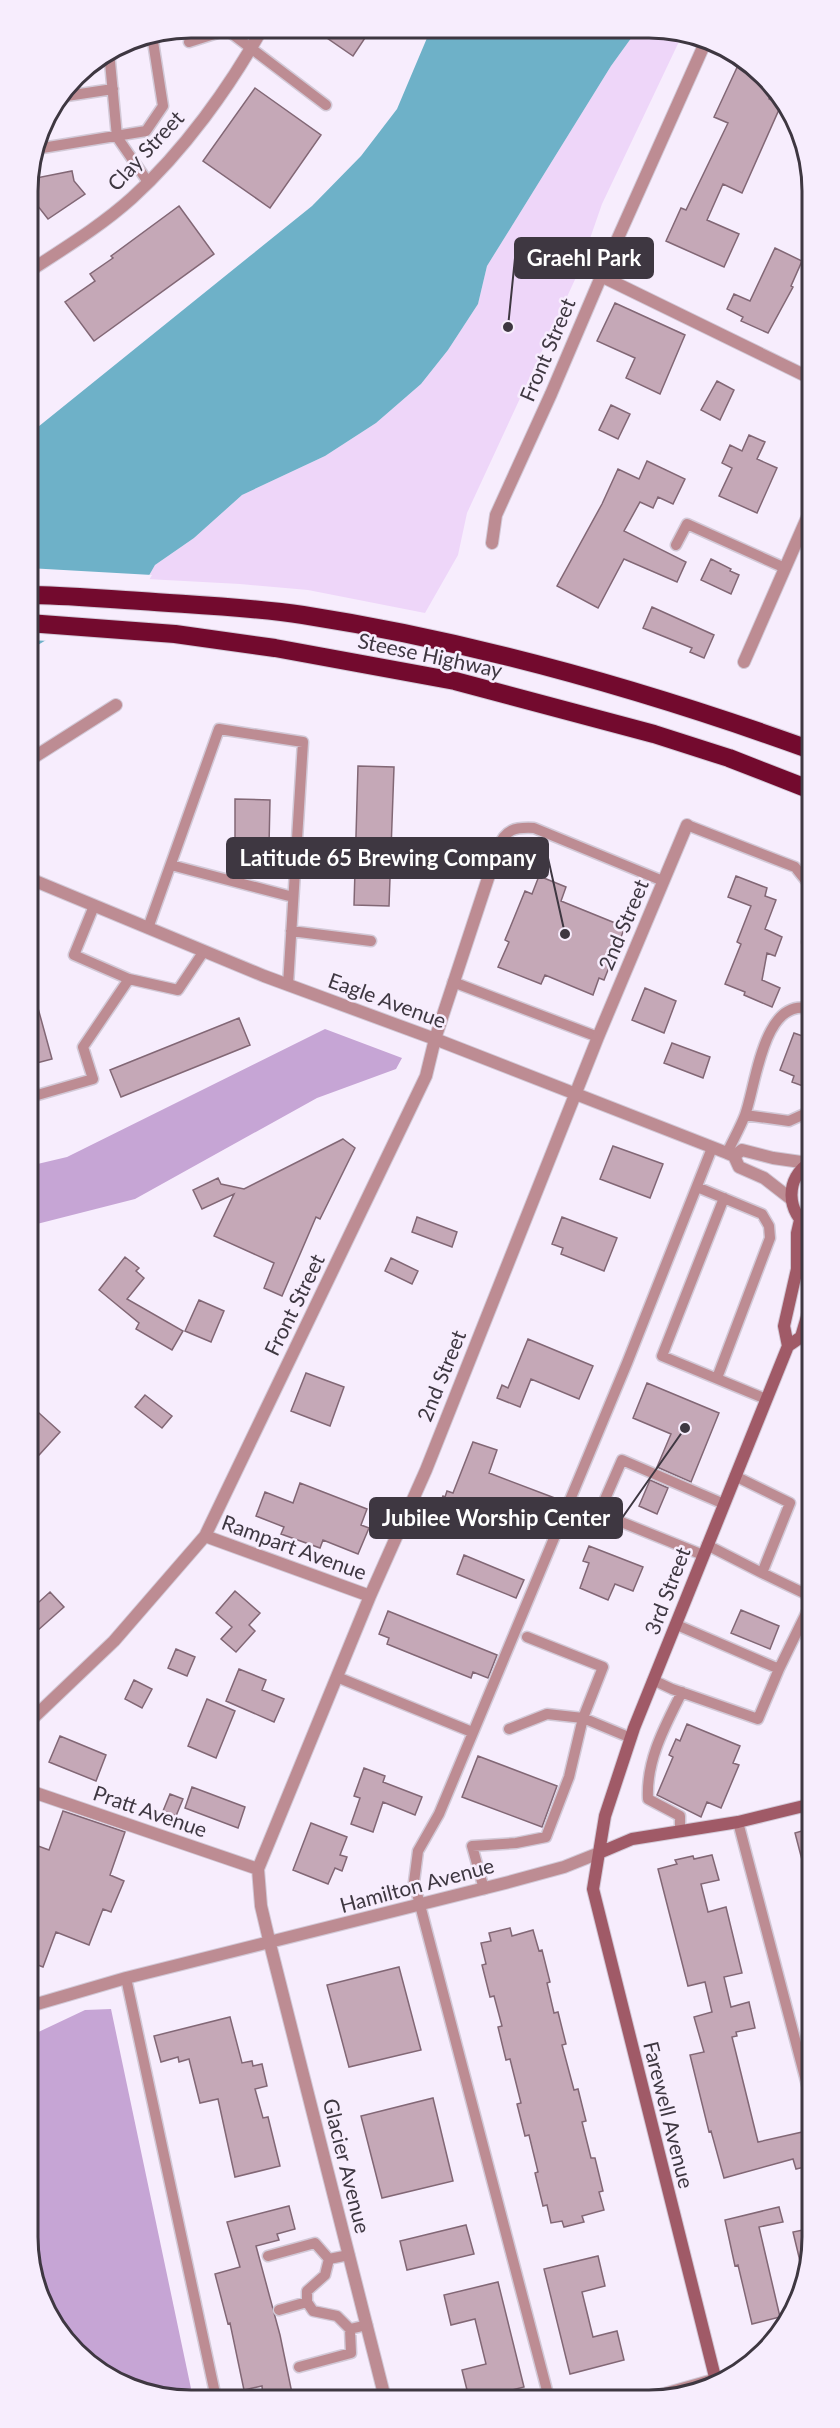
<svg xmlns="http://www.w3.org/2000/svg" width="840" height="2428" font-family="Lato,sans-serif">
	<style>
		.green { fill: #eed6f9 }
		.forest { fill: #c6a5d5 }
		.water { fill: #6eb1c8 }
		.pier { fill: #f7edfd }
		.building { fill: #c5a8b7; stroke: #826775; stroke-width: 1.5 }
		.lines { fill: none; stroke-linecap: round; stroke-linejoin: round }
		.lane-casing { stroke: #d2c9d7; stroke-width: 13 }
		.street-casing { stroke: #d2c9d7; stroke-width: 14 }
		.secondary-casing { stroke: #d2c9d7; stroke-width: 14 }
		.highway-casing { stroke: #d2c9d7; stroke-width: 20 }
		.lane { stroke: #bd8c93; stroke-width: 10 }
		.street { stroke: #bd8c93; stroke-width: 12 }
		.secondary { stroke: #a05a67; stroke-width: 12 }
		.highway { stroke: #730a2e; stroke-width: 18 }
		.labels { text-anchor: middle; stroke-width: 5; stroke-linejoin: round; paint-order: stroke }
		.street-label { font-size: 21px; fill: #3e3741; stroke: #f7edfd }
		.rim { fill: none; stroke: #3e3741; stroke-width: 3 }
		.leader { fill: none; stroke: #3e3741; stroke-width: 2 }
		.callout-dot { fill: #3e3741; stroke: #f7edfd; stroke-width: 2 }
		.callout { fill: #3e3741; stroke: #3e3741; stroke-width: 2 }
		.callout-label { font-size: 22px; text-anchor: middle; font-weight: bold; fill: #fff }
	</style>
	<rect width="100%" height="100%" fill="#f7edfd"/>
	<path class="green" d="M637 30 684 31 602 204 578 273 467 513 458 555 425 613 308 590 240 584 147 579 155 565 194 538 242 495 325 456 376 423 421 384 448 350 478 304 487 266 611 66Z"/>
	<path class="forest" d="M325 1029 402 1058 396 1069 317 1098 135 1199 29 1226V1166L67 1157Z
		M111 2009 193 2398H159L75 2353 30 2270V2036L85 2010Z"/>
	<path class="water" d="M434 29 637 30 611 66 487 266 478 304 448 350 421 384 376 423 325 456 242 495 194 538 155 565 147 579 28 651V435L312 206 361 156 397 109 427 38Z"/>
	<path class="pier" d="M28 568 152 575 148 582 50 641 28 640Z"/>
	<path class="building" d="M334 28H351L365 38 353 56 327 38Z
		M740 61 765 75 773 90 769 99 781 105 742 193 723 184 707 220 739 234 724 267 666 241 681 208 686 210 728 123 714 117Z
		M255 88 321 135 270 208 203 161Z
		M72 171 74 181 85 194 48 219 30 196 38 191 36 178Z
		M179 206 214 254 94 341 65 302 95 281 90 274 113 258 111 256Z
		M775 248 802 261 791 286 793 287 768 333 741 321 743 317 727 309 734 294 750 301Z
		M615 303 685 335 660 394 626 378 635 358 597 341Z
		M717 381 734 390 720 420 701 410Z
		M611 405 630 414 618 439 599 430Z
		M749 435 765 442 757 459 777 468 757 513 719 496 732 468 722 463 730 445 742 451Z
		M647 461 685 479 673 504 658 497 653 508 640 502 624 531 686 562 677 582 624 559 598 608 557 586 602 504 618 469 639 479Z
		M711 559 731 569 730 571 739 575 731 594 701 580Z
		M652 607 714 635 704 658 690 652 692 648 643 628Z
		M358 766 394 767 389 906 354 905Z
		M235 799 270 800 269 846 235 845Z
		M539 876 566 887 561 901 625 927 604 980 599 978 593 995 545 975 541 984 498 967 509 942 505 940 525 891 532 894Z
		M736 876 767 888 765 896 776 900 765 929 782 937 775 956 767 953 762 980 780 988 772 1007 744 995 745 992 725 984 741 944 737 942 751 906 728 897Z
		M645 988 676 1001 664 1033 632 1020Z
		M33 990 52 1059 29 1065 28 991Z
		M239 1018 250 1045 121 1097 110 1070Z
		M794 1033 811 1039V1089L792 1082 794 1076 780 1070Z
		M672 1043 710 1057 703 1078 664 1063Z
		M343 1139 355 1148 320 1219 316 1217 282 1296 264 1288 274 1263 214 1236 234 1194 202 1209 193 1190 218 1178 221 1184 244 1189Z
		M613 1146 663 1164 650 1198 600 1179Z
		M417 1217 457 1232 452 1247 412 1232Z
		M562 1217 617 1238 604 1271 561 1254 563 1248 552 1244Z
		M125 1257 139 1268 136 1271 144 1278 127 1299 183 1331 172 1350 136 1329 139 1323 99 1290Z
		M391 1258 418 1271 412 1284 385 1271Z
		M199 1300 224 1311 211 1342 185 1331Z
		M528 1339 593 1366 579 1399 531 1379 520 1407 497 1398 502 1385 508 1388Z
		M306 1373 344 1387 330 1426 291 1411Z
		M647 1383 719 1413 691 1482 657 1467 671 1434 633 1418Z
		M145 1395 172 1416 162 1428 135 1407Z
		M29 1404 60 1432 29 1466Z
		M473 1442 497 1450 489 1473 560 1500 553 1517 509 1500 496 1533 436 1512 443 1496 445 1497 447 1491 453 1493Z
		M650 1480 668 1488 657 1514 639 1506Z
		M300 1483 367 1509 361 1525 369 1528 358 1554 323 1540 320 1548 281 1534 284 1527 256 1516 265 1492 293 1503Z
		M589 1546 643 1567 633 1591 615 1584 608 1600 580 1588 589 1563 583 1561Z
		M464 1555 524 1580 516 1598 457 1574Z
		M235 1591 260 1613 249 1625 255 1631 236 1652 221 1639 232 1627 216 1613Z
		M50 1592 64 1607 37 1631 29 1622V1611Z
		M741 1610 779 1626 770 1649 731 1633Z
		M388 1611 497 1655 488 1678 473 1672 471 1678 387 1644 389 1638 379 1634Z
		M176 1649 195 1657 187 1676 168 1668Z
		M239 1669 266 1680 262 1690 284 1699 274 1722 226 1701Z
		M134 1680 152 1689 142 1708 125 1699Z
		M207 1699 235 1711 216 1758 188 1746Z
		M687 1724 740 1746 733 1763 739 1765 721 1808 707 1802 701 1817 657 1795 673 1757 669 1755 676 1739 680 1741Z
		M60 1736 106 1755 96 1781 49 1762Z
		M478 1756 557 1786 542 1827 462 1797Z
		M364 1768 385 1776 383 1782 422 1797 415 1815 383 1802 373 1832 351 1824 360 1798 354 1796Z
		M192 1787 245 1807 238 1828 185 1808Z
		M170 1794 183 1799 176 1816 163 1811Z
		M63 1811 125 1832 110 1875 124 1881 111 1912 103 1909 89 1945 56 1932 43 1967 30 1962V1843L49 1850Z
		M311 1823 347 1837 340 1855 347 1857 342 1871 335 1868 328 1884 293 1870Z
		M812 1828V1879H807L795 1833Z
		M712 1855 719 1880 701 1884 708 1912 726 1907 742 1973 724 1977 731 2007 749 2002 755 2028 736 2032 737 2036 732 2037 758 2142 807 2131 813 2152V2165L796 2169 793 2159 724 2178 711 2131 709 2132 690 2055 704 2052 694 2017 712 2012 705 1982 688 1986 658 1869 677 1864 675 1860 693 1856 694 1859Z
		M510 1928 512 1936 533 1930 539 1951 542 1950 550 1982 547 1983 554 2013 558 2012 566 2044 562 2045 574 2090 578 2089 586 2121 582 2122 591 2158H595L603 2191 599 2192 604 2210 582 2216 584 2222 564 2227 562 2221 551 2223 547 2205 543 2206 535 2173 538 2172 529 2135 525 2136 517 2104 521 2103 510 2059 506 2060 498 2027 502 2026 494 1996 490 1997 482 1965 486 1964 481 1943 491 1941 489 1933Z
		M399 1967 421 2050 349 2067 327 1985Z
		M230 2017 242 2063 252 2061 253 2066 262 2064 267 2086 255 2089 263 2118 268 2117 280 2166 235 2177 218 2099 200 2103 189 2059 179 2062 178 2057 161 2062 154 2036Z
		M433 2098 453 2181 382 2198 361 2116Z
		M289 2206 295 2229 277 2234 279 2240 256 2246 280 2335 293 2398H263L262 2386 244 2390 230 2323 228 2324 215 2274 240 2267 227 2222Z
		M779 2207 783 2222 759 2227 780 2317 752 2324 738 2265 735 2266 725 2220Z
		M466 2225 474 2254 407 2270 400 2241Z
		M813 2228V2248L805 2282 793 2232Z
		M598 2256 605 2286 582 2292 593 2337 617 2331 624 2360 570 2374 544 2269Z
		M498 2282 524 2387 479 2398H469L462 2370 486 2364 475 2319 451 2325 444 2295Z"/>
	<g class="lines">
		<g class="lane-casing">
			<path id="lane" d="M189 42 227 30 326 105
				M109 51 117 137 148 182
				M60 97 113 89
				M36 149 146 131 163 106 152 35
				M676 545 687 524 785 568
				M687 825 795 867 811 887
				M498 848C505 829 515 827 534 828L663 881
				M171 865 293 897
				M94 906 74 955 129 979 178 990 204 951
				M148 928 219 729 303 742 288 985
				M291 931 371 941
				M811 931 807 942 811 944
				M453 982 598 1037
				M34 1096 93 1079 83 1047 129 979
				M745 1115 789 1121 811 1111
				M727 1153C733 1140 740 1128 745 1115 756 1086 763 995 811 1009
				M697 1187 762 1214 769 1226 770 1238 717 1378
				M724 1198 662 1356 766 1399
				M735 1476 790 1503 762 1573 812 1597
				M707 1545 762 1573
				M703 1555 599 1513 622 1460 724 1504
				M779 1669 812 1601
				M337 1677 472 1732
				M653 1680 672 1689 758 1719 779 1669 677 1625
				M509 1729 547 1714 583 1718 631 1738
				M738 1822 812 2104
				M680 1831V1816L648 1799C646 1760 665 1726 682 1692
				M484 1889 472 1846 516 1843 546 1837 569 1777 583 1718 603 1667 527 1637
				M126 1978 216 2398
				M268 2256 315 2243 329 2259 349 2255
				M307 2302 313 2311 337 2316 350 2329 367 2325
				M279 2310 307 2302V2291L325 2275 329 2259
				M299 2367 351 2353 350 2329
				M549 2398 414 1882 418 1851 439 1814 482 1711 627 1363 712 1148"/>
		</g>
		<g class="street-casing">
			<path id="street" d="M28 272C63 249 101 226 132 198 183 152 230 87 263 27
				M601 276 810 378
				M492 543 496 515 551 394 609 258 705 43
				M744 662 810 511
				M28 761 116 705
				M28 878 264 976 435 1039 727 1153 734 1156 739 1167 764 1178 791 1199
				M734 1156 742 1150 773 1158 808 1163
				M205 1536 370 1596
				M29 1722 114 1641 205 1536 426 1076 435 1039 498 848
				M30 1791 258 1869
				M30 2006 126 1978 509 1882 564 1867 599 1853
				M385 2398 270 1944 261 1906 258 1869 370 1596 426 1470 598 1037 687 825
				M650 2398 738 2373"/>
		</g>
		<g class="secondary-casing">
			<path id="secondary" d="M811 1162C784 1178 786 1213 811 1229
				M788 1346 784 1326 797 1269V1233L800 1220
				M599 1853 632 1839 738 1822 812 1804
				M717 2385 593 1889 605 1816 634 1728 788 1346 801 1337 811 1303"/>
		</g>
		<g class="highway-casing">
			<path id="highway" d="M28 595C66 595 103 599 141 601 195 605 250 607 303 615 477 642 645 690 811 750
				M28 623 175 634 275 648 455 681 654 734 729 758 811 790"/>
		</g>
		<use href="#lane" class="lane"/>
		<use href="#street" class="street"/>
		<use href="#secondary" class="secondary"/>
		<use href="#highway" class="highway"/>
	</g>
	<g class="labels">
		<g class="street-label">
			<text transform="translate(146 151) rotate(-47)" y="7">Clay Street</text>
			<text transform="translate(548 350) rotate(-67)" y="7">Front Street</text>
			<text transform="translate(430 656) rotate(12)" y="7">Steese Highway</text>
			<text transform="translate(624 925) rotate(-67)" y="7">2nd Street</text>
			<text transform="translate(387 1001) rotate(20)" y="7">Eagle Avenue</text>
			<text transform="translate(295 1305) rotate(-64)" y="7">Front Street</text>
			<text transform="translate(442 1376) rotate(-68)" y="7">2nd Street</text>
			<text transform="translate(294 1548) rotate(20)" y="7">Rampart Avenue</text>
			<text transform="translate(668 1591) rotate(-69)" y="7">3rd Street</text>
			<text transform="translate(150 1812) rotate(19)" y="7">Pratt Avenue</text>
			<text transform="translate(417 1886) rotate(-15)" y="7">Hamilton Avenue</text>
			<text transform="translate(668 2115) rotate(76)" y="7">Farewell Avenue</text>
			<text transform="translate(346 2166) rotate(76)" y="7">Glacier Avenue</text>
		</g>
	</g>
	<path d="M0 0H840V2428H0ZM191 38H649A153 153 0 0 1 802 191V2237A153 153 0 0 1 649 2390H191A153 153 0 0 1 38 2237V191A153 153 0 0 1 191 38Z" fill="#f7edfd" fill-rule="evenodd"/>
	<path class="rim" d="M191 38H649A153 153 0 0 1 802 191V2237A153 153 0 0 1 649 2390H191A153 153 0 0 1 38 2237V191A153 153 0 0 1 191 38Z"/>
	<path class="leader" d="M508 327L515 258M565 934L548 858M685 1428L622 1518"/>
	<g class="callout-dot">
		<circle cx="508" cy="327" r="6"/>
		<circle cx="565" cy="934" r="6"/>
		<circle cx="685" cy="1428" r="6"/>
	</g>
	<g class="callout">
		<rect x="515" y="238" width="138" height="40" rx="6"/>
		<rect x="227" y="838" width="321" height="40" rx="6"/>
		<rect x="370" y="1498" width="252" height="40" rx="6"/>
	</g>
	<g class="callout-label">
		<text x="584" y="266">Graehl Park</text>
		<text x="388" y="866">Latitude 65 Brewing Company</text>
		<text x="496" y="1526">Jubilee Worship Center</text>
	</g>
</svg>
